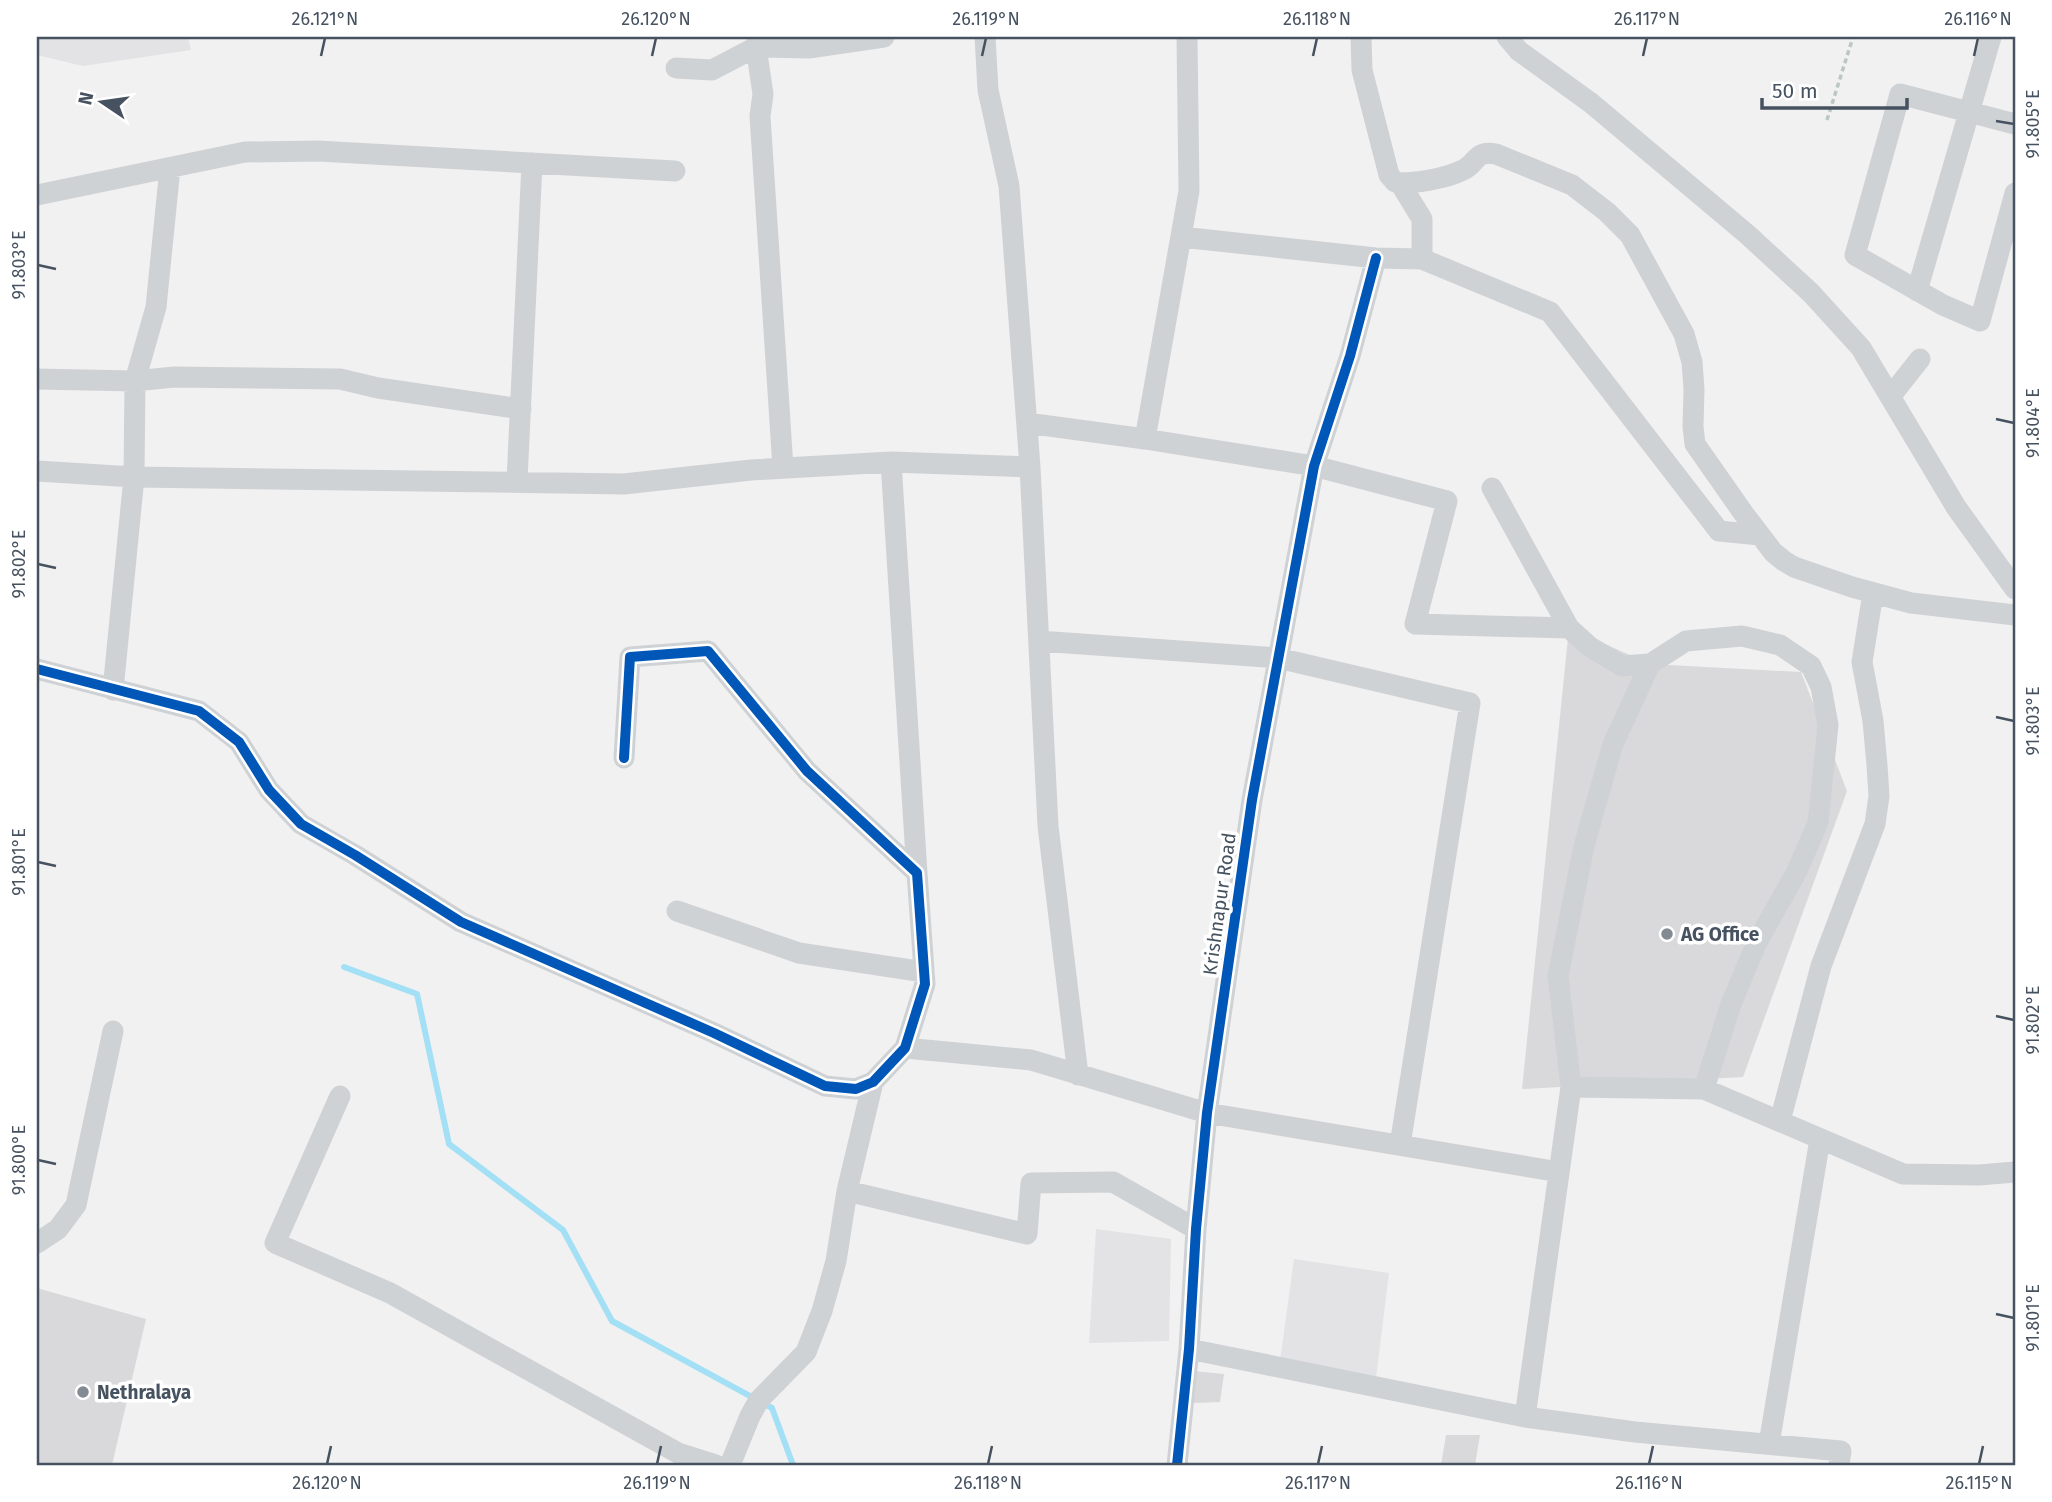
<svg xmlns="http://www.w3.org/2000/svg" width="2052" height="1502" font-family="'Fira Sans',sans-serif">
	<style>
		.education { fill: #e3e2e4 }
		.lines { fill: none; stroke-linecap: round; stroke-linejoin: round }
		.stream { stroke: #a4e0f5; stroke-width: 6 }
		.building { fill: #d9d9db }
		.path { stroke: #bac7c5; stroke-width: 3.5; stroke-dasharray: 5 3.5; stroke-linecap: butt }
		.minor { stroke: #cfd2d5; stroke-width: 21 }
		.cycleway-casing { stroke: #fff; stroke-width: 15 }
		.cycleway { stroke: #0057b8; stroke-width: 10 }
		.ticks { fill: none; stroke: #465260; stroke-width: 2.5 }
		.poi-dot { fill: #828a93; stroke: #fff; stroke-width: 2.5 }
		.labels { text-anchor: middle; stroke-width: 7; stroke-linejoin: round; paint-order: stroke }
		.street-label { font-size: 19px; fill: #465260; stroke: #fff }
		.poi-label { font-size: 19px; font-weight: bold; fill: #465260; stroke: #fff; text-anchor: start }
		.neatline { fill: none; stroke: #465260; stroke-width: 2.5 }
		.ticks-label { font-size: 18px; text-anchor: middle; fill: #465260 }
	</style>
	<rect width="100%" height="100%" fill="#f2f1f1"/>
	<path class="education" d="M37 37H188L191 50 83 66 37 55Z
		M1096 1229 1171 1239 1169 1341 1089 1343Z
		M1294 1259 1389 1273 1375 1386 1280 1361Z"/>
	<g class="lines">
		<path class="stream" d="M344 967 417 994 449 1144 563 1230 612 1321 772 1408 793 1465"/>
	</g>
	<path class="building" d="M1569 628 1650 664 1801 672 1847 791 1743 1077 1522 1089Z
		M37 1288 146 1319 112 1465H37Z
		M1194 1371 1224 1374 1220 1402 1194 1403Z
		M1446 1435H1480L1475 1465H1441Z"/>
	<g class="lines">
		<path class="path" d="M1827 120 1853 37"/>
		<path class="minor" d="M985 37 988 90 1009 186 1030 467 1048 826 1078 1075
			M1361 37 1362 70 1389 175 1395 182C1412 185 1447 178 1463 170 1478 163 1474 150 1496 154L1572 185 1607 212 1630 235 1684 334 1692 362 1694 389 1693 427 1695 444 1744 514 1773 552 1784 561 1794 567 1852 587 1911 603 2015 615
			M1507 37 1519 51 1591 103 1748 235 1811 293 1861 348 1956 507 2015 589
			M676 68 712 70 756 47 758 37
			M2015 124 1900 94 1855 255 1943 305 1980 321 2015 193
			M1400 183 1422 219V259
			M37 195 245 152 318 151 675 171
			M1181 237 1376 258 1422 259 1550 312 1719 531 1760 535
			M1917 291 1991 37
			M37 379 135 381 174 377 340 379 378 388 521 409
			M1890 397 1920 359
			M1027 423 1145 439 1314 466 1447 501 1415 624 1569 628 1590 647 1622 666 1650 664 1686 641 1742 636 1780 645 1811 666 1821 687 1828 725 1818 823 1796 873 1757 942 1731 1004 1704 1089
			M1145 439 1189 191 1187 37
			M891 462 917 873
			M783 468 760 116 763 94 756 47 809 48 884 37
			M37 471 134 477 624 484 751 470 891 462 1030 467
			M517 481 532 163
			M1492 488 1569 628
			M1039 641 1278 658 1470 703 1400 1145
			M37 669 199 711 239 742 269 790 301 824 355 855 461 922 714 1033 825 1086 856 1089 873 1082 905 1048 925 984 917 873 807 771 708 651 630 657 624 758
			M113 690 134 477 135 381 156 307 170 168
			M677 911 799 953 924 972
			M905 1048 1031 1060 1207 1113 1559 1172
			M1571 1087 1704 1089 1903 1174 1979 1175 2015 1172
			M340 1096 275 1243 390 1293 678 1453 716 1465
			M1780 1121 1821 966 1875 824 1879 796 1877 765 1873 721 1862 662 1873 593
			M847 1191 1027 1234 1031 1183 1113 1182 1196 1229
			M37 1243 58 1229 76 1205 113 1031
			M1189 1349 1525 1417 1635 1432 1841 1451 1839 1465
			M1525 1417 1571 1087 1558 976 1584 846 1613 744 1650 664
			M1769 1444 1820 1139
			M730 1465 750 1416 759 1400 806 1352 822 1311 836 1261 847 1191 873 1082
			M1177 1465 1189 1349 1196 1229 1207 1113 1252 800 1314 466 1350 356 1376 258"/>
		<g class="cycleway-casing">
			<path id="cycleway" d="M37 669 199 711 239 742 269 790 301 824 355 855 461 922 714 1033 825 1086 856 1089 873 1082 905 1048 925 984 917 873 807 771 708 651 630 657 624 758
				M1177 1465 1189 1349 1196 1229 1207 1113 1252 800 1314 466 1350 356 1376 258"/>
		</g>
		<use href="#cycleway" class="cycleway"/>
	</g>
	<path class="ticks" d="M321 56 325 38M652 56 656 38M982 56 986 38M1313 56 1317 38M1643 56 1647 38M1974 56 1978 38M1996 121 2014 124M38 265 56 269M1996 419 2014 423M38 564 56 568M1996 717 2014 721M38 862 56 866M1996 1016 2014 1020M38 1160 56 1164M1996 1314 2014 1318M327 1464 331 1446M657 1464 661 1446M988 1464 992 1446M1318 1464 1322 1446M1649 1464 1653 1446M1979 1464 1983 1446"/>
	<g class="poi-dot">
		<circle cx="1667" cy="934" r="7"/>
		<circle cx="83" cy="1392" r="7"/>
	</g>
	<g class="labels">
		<g class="street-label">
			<text transform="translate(1219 904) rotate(-82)" y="7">Krishnapur Road</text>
		</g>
		<g class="poi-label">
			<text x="1681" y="941">AG Office</text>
			<text x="97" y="1399">Nethralaya</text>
		</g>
	</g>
	<rect width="2052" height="1502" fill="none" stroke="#ffffff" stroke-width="77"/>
	<g transform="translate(102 102) rotate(283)" stroke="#ffffff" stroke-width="5" paint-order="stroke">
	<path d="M0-5L12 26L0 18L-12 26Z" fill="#465260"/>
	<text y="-10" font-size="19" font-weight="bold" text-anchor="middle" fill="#465260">N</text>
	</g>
	<path d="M1762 98v10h145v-10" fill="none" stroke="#465260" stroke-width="3.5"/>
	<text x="1772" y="98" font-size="21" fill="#465260" stroke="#ffffff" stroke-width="5" paint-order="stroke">50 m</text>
	<rect x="38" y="38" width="1976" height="1426" class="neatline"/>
	<g class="ticks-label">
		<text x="325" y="25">26.121°N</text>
		<text x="656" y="25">26.120°N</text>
		<text x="986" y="25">26.119°N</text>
		<text x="1317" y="25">26.118°N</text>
		<text x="1647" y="25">26.117°N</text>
		<text x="1978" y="25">26.116°N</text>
		<text transform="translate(2033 124) rotate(-90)" y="6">91.805°E</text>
		<text transform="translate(19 265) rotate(-90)" y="6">91.803°E</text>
		<text transform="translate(2033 423) rotate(-90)" y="6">91.804°E</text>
		<text transform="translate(19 564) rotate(-90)" y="6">91.802°E</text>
		<text transform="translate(2033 721) rotate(-90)" y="6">91.803°E</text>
		<text transform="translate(19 862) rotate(-90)" y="6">91.801°E</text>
		<text transform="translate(2033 1020) rotate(-90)" y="6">91.802°E</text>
		<text transform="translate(19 1160) rotate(-90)" y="6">91.800°E</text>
		<text transform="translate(2033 1318) rotate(-90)" y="6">91.801°E</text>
		<text x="327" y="1489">26.120°N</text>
		<text x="657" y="1489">26.119°N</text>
		<text x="988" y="1489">26.118°N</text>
		<text x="1318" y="1489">26.117°N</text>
		<text x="1649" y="1489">26.116°N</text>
		<text x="1979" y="1489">26.115°N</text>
	</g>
</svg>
